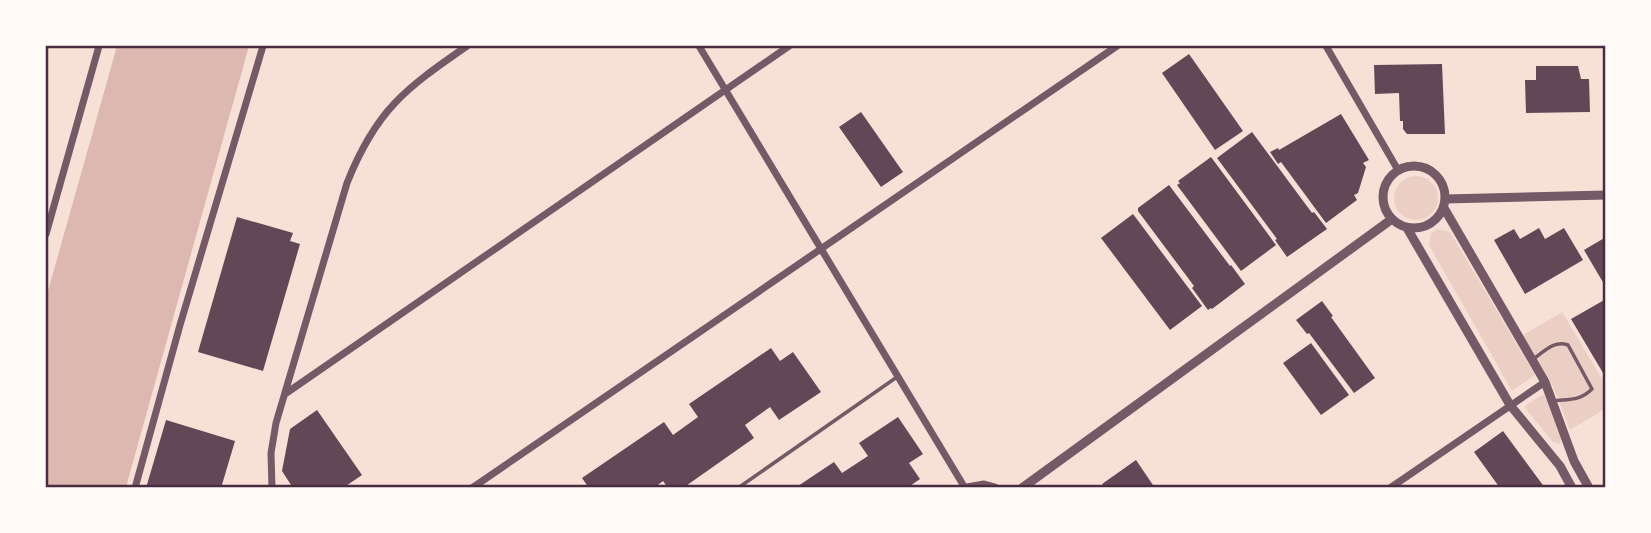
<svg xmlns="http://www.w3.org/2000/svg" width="1651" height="533" font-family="Cabin,sans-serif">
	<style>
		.green { fill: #ebcfc5 }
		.water { fill: #dcb8b0 }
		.building { fill: #644757 }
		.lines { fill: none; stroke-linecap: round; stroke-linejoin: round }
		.service { stroke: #755966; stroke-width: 3.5 }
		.minor { stroke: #755966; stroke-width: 7 }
		.tertiary { stroke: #755966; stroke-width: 9 }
		.neatline { fill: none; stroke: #4a2c40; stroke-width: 2.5 }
	</style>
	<rect width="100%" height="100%" fill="#f7e1d7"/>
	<path class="green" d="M1394 198a22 22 0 1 1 44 0a22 22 0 1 1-44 0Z
		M1437 229 1450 232 1535 375 1512 391 1429 245 1431 234Z
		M1562 312 1605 384V409L1570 430 1552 384 1523 335Z
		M1542 395 1545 396 1561 439 1560 444 1553 442 1525 408 1526 405Z"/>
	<path class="water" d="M117 46H249L126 487H46V298Z"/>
	<path class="building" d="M1189 54 1243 131 1215 150 1162 73Z
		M1442 64 1445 134H1407L1403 129V121H1400L1399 93 1375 94 1374 65Z
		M1536 66H1578L1581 79H1589L1590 112 1526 113 1525 80H1536Z
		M861 112 903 172 881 187 839 127Z
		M1341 114 1369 160 1363 163 1366 167 1358 193 1354 195 1357 200 1326 223 1281 162 1278 164 1270 152 1278 148 1279 150Z
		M1252 132 1312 213 1314 212 1327 229 1287 257 1275 240 1277 239 1217 158Z
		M1211 157 1276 245 1241 271 1177 185 1180 183 1178 181Z
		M1169 185 1230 266 1231 265 1245 284 1212 309 1211 308 1208 310 1192 288 1194 286 1138 211V208Z
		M1133 214 1202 306 1170 330 1101 238Z
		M237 217 293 233 290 241 300 244 263 371 198 352Z
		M1539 228 1545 239 1564 228 1583 260 1525 294 1494 240 1514 229 1520 239Z
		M1606 237V283L1604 284 1584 250Z
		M1606 299V378L1571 319Z
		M1322 301 1333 316 1331 317 1375 378 1354 393 1309 333 1307 334 1296 320Z
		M1311 343 1349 395 1321 415 1283 363Z
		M771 348 780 361 793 352 821 392 779 420 770 407 745 425 754 438 683 488H668L663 481 654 488H589L582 478 664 422 673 435 698 417 689 404Z
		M317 410 362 475 343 488H293L282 471 290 429Z
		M898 417 923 454 909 463 920 479 907 488H795L834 462 842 473 868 456 859 443Z
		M166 420 235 441 221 488H146Z
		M1503 431 1545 488H1500L1474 452Z
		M1136 460 1155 488H1105L1102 484Z"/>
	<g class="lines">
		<path class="service" d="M1532 360C1544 352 1553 340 1568 345L1592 389C1580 401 1569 399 1553 401
			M738 488 897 377"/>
		<path class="minor" d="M699 46 965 488
			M1326 46 1398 170
			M46 234 99 46
			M285 394 789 46
			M135 488 180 325 263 46
			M272 488 271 453 276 423 347 183C376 110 405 89 467 46
			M472 488 1117 46
			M1390 488 1545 382"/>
		<path class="tertiary" d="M1383 197a31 31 0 1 1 62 0a31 31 0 1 1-62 0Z
			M1445 199 1606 195
			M1444 208 1545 382 1574 461 1589 488
			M1407 228 1510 405 1560 466 1572 488
			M967 488 984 485 995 488
			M1022 488 1392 219"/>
	</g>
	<rect width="1651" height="533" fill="none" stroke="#fffaf5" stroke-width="94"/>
	<rect x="47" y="47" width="1557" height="439" class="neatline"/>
</svg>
